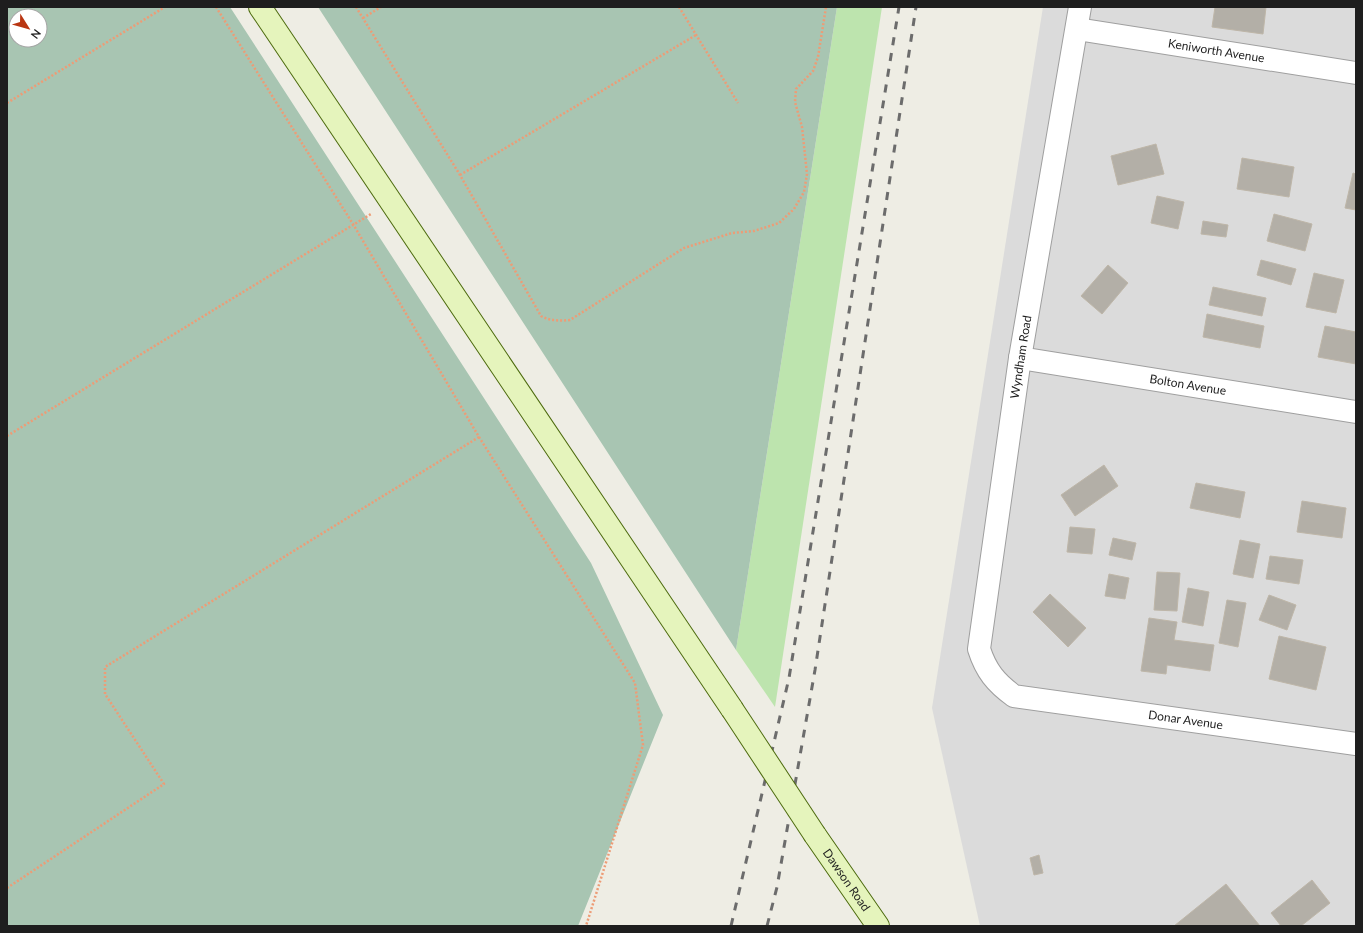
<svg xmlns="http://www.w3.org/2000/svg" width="1363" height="933" font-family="Lato,sans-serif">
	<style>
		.residential { fill: #dbdbdb }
		.grass { fill: #bde4ae }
		.cemetery { fill: #a8c5b2; fill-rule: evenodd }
		.building { fill: #b3afa7; stroke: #beb6a8 }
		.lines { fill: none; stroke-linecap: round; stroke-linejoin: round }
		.street-casing { stroke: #9f9f9f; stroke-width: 24 }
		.secondary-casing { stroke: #4d6b0e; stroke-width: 24 }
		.path { stroke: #ed9c76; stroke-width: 2.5; stroke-dasharray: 2 2; stroke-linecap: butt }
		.street { stroke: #fff; stroke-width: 22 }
		.secondary { stroke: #e5f4bc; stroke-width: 22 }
		.rail { stroke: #6c6c6c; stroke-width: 3; stroke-dasharray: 8 8; stroke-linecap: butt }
		.secondary-bridge-casing { stroke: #4d6b0e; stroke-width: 24; stroke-linecap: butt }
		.secondary-bridge { stroke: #e5f4bc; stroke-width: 22 }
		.labels { text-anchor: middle; stroke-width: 3; stroke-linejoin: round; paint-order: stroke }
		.street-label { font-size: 12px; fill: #1e1e1e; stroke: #fff }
	</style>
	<rect width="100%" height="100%" fill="#eeede4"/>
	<path class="residential" d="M1043 7H1356V926H980L932 708Z"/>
	<path class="grass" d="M837 7H882L775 707 736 650Z"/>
	<path class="cemetery" d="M7 7H230L591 563 663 715 578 926H7ZM16 16H40V40H16Z
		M318 7H837L736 650Z"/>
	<path class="building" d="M1215 7H1266L1263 34 1212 27Z
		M1156 144 1164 174 1118 185 1111 156Z
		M1242 158 1294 167 1289 197 1237 189Z
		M1353 173 1356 174V210L1345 208Z
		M1157 196 1184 202 1178 229 1151 223Z
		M1274 214 1312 224 1305 251 1267 241Z
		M1203 221 1228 225 1226 237 1201 234Z
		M1261 260 1296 269 1291 285 1257 275Z
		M1108 265 1128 283 1102 314 1081 296Z
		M1314 273 1344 280 1336 313 1306 307Z
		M1213 287 1266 298 1262 316 1209 305Z
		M1207 314 1264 326 1260 348 1203 337Z
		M1325 326 1356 332V364L1318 357Z
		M1104 465 1118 486 1075 516 1061 495Z
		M1196 483 1245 492 1240 518 1190 508Z
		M1302 501 1346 508 1342 538 1297 532Z
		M1070 527 1095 529 1092 554 1067 552Z
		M1113 538 1136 543 1132 560 1109 555Z
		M1240 540 1260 544 1253 578 1233 574Z
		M1270 556 1303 560 1299 584 1266 579Z
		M1157 572 1180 573 1177 611 1154 610Z
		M1109 574 1129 578 1125 599 1105 596Z
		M1188 588 1209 592 1203 626 1182 622Z
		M1050 594 1086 628 1068 647 1033 612Z
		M1269 595 1296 605 1287 630 1259 620Z
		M1227 600 1246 603 1238 647 1219 643Z
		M1149 618 1177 622 1174 640 1214 645 1210 671 1167 665 1166 674 1141 671Z
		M1279 636 1326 647 1316 690 1269 679Z
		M1039 855 1043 873 1034 875 1030 858Z
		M1312 880 1330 903 1301 926H1281L1271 913Z
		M1226 884 1260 926H1174Z"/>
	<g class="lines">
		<g class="street-casing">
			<g id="street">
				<path id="s1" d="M1080 7 1020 358 979 649C986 671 996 683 1014 696L1356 744"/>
				<path id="s2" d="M1077 29 1356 73"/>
				<path id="s3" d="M1020 358 1356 412"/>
			</g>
		</g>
		<g class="secondary-casing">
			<g id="secondary">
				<path d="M260 7 732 709"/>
				<path id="s4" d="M815 835 878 926"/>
			</g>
		</g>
		<path class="path" d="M216 7 353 224 479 437 635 683 643 745 586 926
			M356 7 460 175 541 316C550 321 560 321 570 320L684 248 732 233 754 231 779 223 794 209 804 192 807 174 802 127 795 102 796 89 813 71 818 57 826 7
			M679 7 738 103
			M363 18 381 7
			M7 103 165 7
			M460 175 696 35
			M7 436 371 214
			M7 888 164 784 105 694V667L479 437"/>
		<use href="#street" class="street"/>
		<use href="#secondary" class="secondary"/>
		<path class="rail" d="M731 926 789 678 899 7
			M767 926 777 887 815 670 916 7"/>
		<g class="secondary-bridge-casing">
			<path id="secondary-bridge" d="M732 709 815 835"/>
		</g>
		<use href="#secondary-bridge" class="secondary-bridge"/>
	</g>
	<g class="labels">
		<g class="street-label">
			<text dy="4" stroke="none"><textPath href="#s2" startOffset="141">Keniworth Avenue</textPath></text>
			<text transform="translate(1021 357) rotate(-81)" y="4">Wyndham Road</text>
			<text dy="4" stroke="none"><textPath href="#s3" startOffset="170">Bolton Avenue</textPath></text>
			<text dy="4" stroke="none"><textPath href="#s1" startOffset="883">Donar Avenue</textPath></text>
			<text dy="4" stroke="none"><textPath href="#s4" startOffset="55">Dawson Road</textPath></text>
		</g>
	</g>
	<rect width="1363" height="933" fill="none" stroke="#1e1e1e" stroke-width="16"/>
	<g transform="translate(28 28) rotate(127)"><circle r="19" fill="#ffffff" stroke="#a5a5a5"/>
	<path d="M0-3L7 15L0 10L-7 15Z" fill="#b93612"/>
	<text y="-6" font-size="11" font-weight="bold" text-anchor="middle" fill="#1e1e1e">N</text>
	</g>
</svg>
